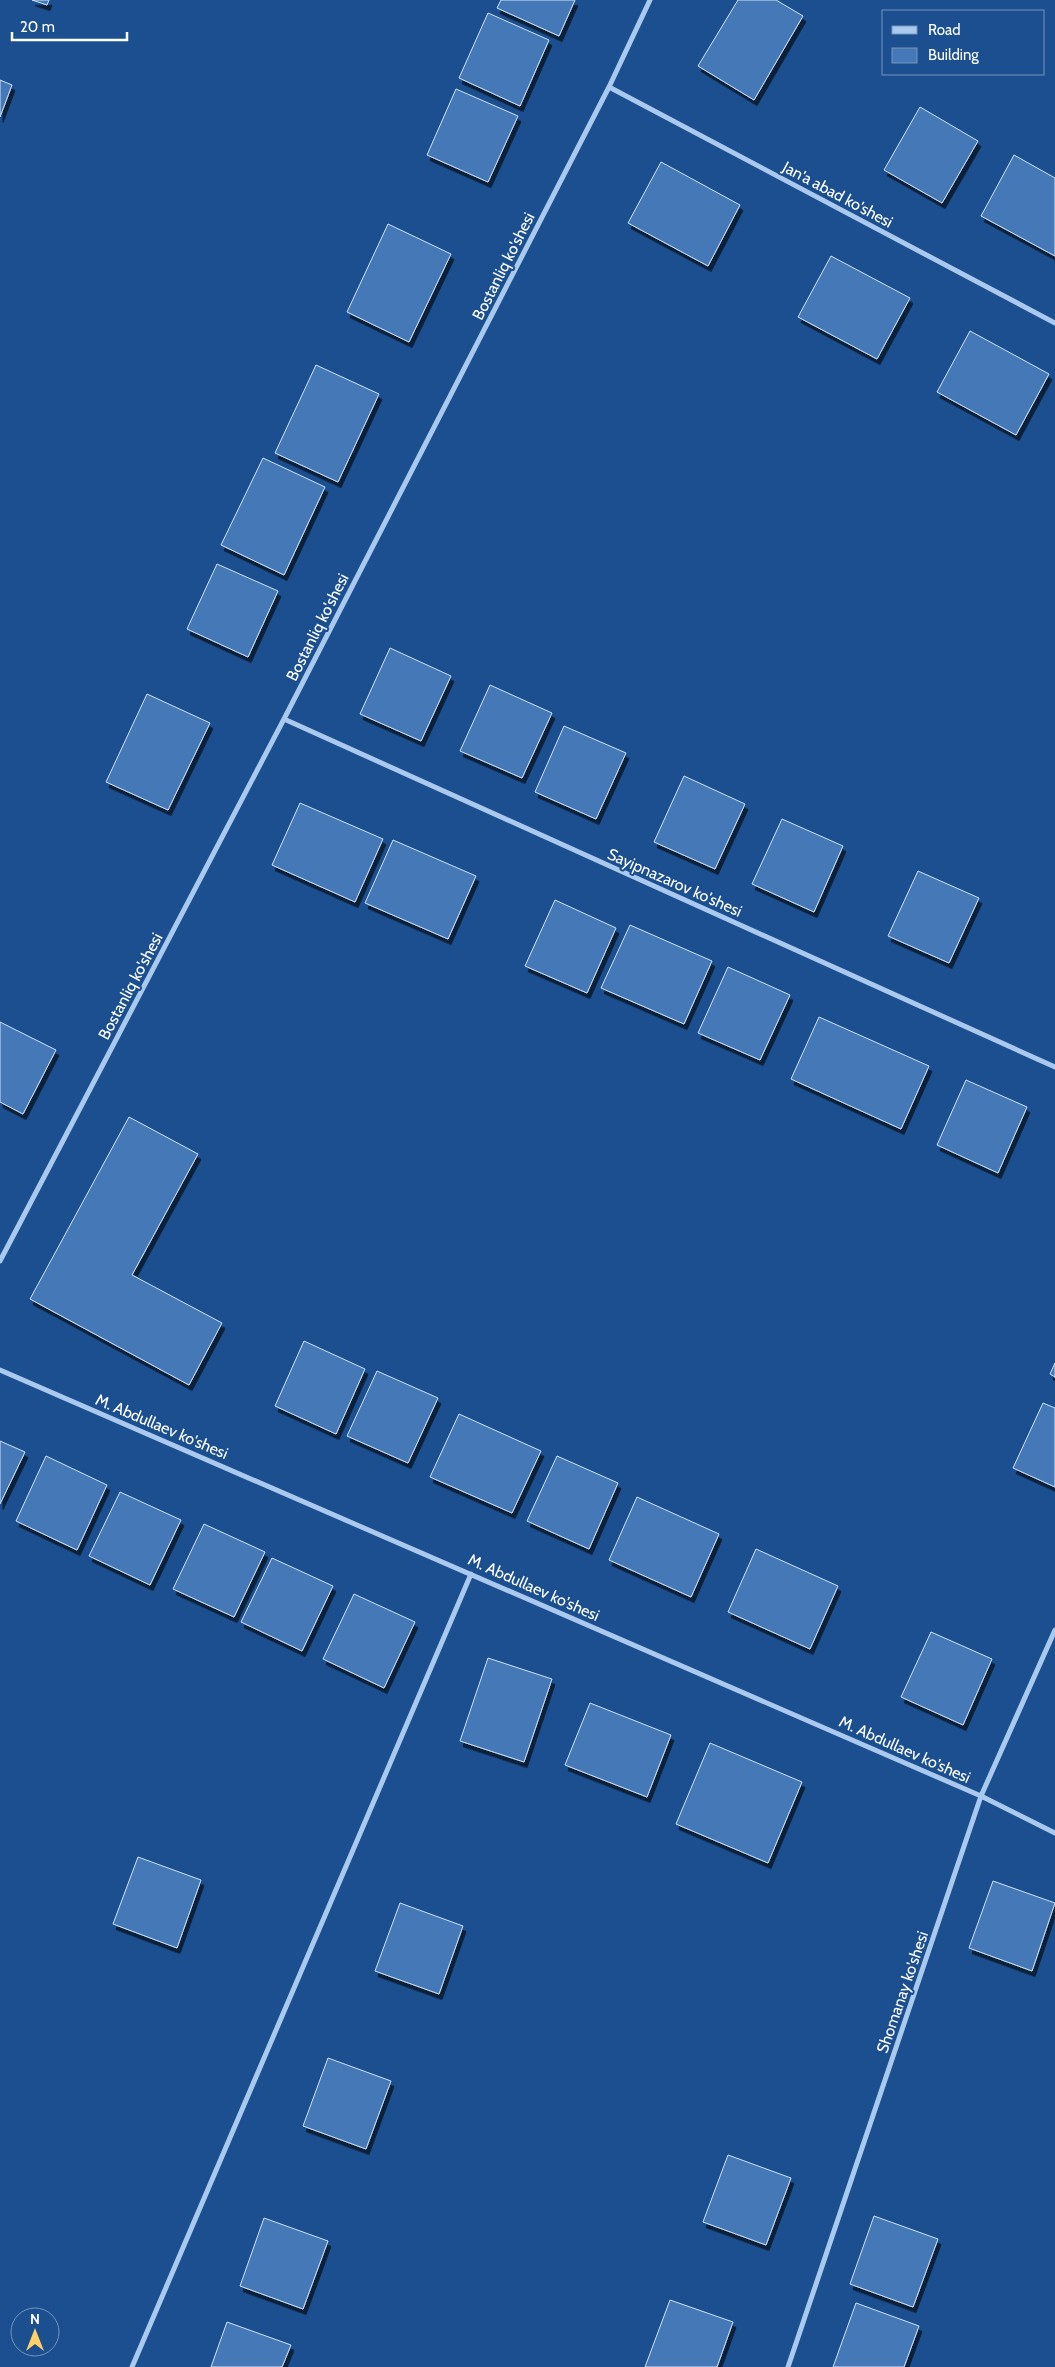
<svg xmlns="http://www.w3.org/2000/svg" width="1055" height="2367" font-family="Cabin,sans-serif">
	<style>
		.building { fill: #4478b7; stroke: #cfe3fa; filter: url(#shadow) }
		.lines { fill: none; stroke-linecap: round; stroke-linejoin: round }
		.street { stroke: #a9c9ee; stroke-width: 5 }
		.labels { text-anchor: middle; stroke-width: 4; stroke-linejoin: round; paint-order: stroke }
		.street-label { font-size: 16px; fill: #fff; stroke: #1b4f8f }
	</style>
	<defs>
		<filter id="shadow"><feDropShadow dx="3" dy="5.5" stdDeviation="0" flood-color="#0009"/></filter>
	</defs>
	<rect width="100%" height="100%" fill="#1b4f8f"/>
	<path class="building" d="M32 0H49L47 5Z
		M501 0H575L559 36 497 8Z
		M738 0H776L803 16 754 100 698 66Z
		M488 13 549 40 520 106 459 78Z
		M0 80 12 85 0 117Z
		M456 89 518 116 488 182 427 155Z
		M920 107 978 141 942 203 884 170Z
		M1014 155 1055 178V256L981 216Z
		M661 162 740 205 708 266 628 223Z
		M388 224 451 254 409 342 347 312Z
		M831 256 910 298 877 359 798 317Z
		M970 331 1049 374 1016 435 937 392Z
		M316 365 379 394 338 482 275 453Z
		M263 458 325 487 284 575 221 545Z
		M217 564 278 591 248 657 187 629Z
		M390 648 451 676 421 741 360 714Z
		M490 685 552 713 522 778 460 751Z
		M147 694 210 723 168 810 106 782Z
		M564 726 626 753 596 819 535 792Z
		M684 776 745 804 715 869 654 842Z
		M300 803 383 839 355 902 272 865Z
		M782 819 843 846 814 912 752 884Z
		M393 840 476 876 448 939 365 903Z
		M918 871 979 898 949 963 888 936Z
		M555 900 616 928 587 993 525 966Z
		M630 925 712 961 684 1024 601 988Z
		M728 967 790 995 760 1060 698 1033Z
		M819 1017 929 1066 901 1129 791 1079Z
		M0 1022 56 1050 23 1114 0 1102Z
		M966 1080 1027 1107 998 1173 937 1145Z
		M129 1117 198 1154 132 1275 222 1323 189 1385 30 1299Z
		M304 1341 365 1369 336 1434 275 1406Z
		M1055 1363V1377L1050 1374Z
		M377 1371 438 1398 408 1463 347 1436Z
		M1043 1403 1055 1408V1487L1013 1468Z
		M459 1414 541 1451 512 1513 430 1477Z
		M0 1441 25 1452 0 1504Z
		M46 1456 107 1485 77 1550 16 1521Z
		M557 1456 618 1483 589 1549 527 1521Z
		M120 1492 181 1520 150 1585 89 1556Z
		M637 1497 719 1534 691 1597 609 1560Z
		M204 1524 265 1552 234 1617 173 1589Z
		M756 1549 838 1586 810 1649 728 1612Z
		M272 1558 333 1586 302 1651 241 1622Z
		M354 1594 415 1622 384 1688 323 1659Z
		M931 1632 992 1659 963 1725 901 1697Z
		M488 1658 552 1679 524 1762 460 1741Z
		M590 1703 671 1735 647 1797 565 1765Z
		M710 1743 802 1782 768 1863 676 1824Z
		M138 1857 201 1880 177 1948 113 1924Z
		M993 1881 1055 1903 1032 1971 969 1948Z
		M400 1903 463 1926 439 1994 375 1971Z
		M328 2058 391 2081 366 2149 303 2126Z
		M728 2155 791 2178 766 2245 703 2222Z
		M874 2216 938 2239 913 2307 850 2284Z
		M264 2218 328 2241 303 2309 240 2286Z
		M670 2300 733 2322 717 2367H645Z
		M856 2303 919 2326 904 2367H833Z
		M227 2322 291 2345 282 2367H211Z"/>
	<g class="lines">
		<path class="street" d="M609 87 1055 323
			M284 719 1055 1067
			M0 1261 284 719 609 87 650 0
			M0 1370 981 1796 1055 1833
			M132 2367 471 1574
			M788 2367 981 1796 1055 1630"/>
	</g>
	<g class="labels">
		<g class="street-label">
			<text transform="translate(838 194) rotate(28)" y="6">Jan'a abad ko'shesi</text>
			<text transform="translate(503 266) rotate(-63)" y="6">Bostanliq ko'shesi</text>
			<text transform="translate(317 627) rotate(-63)" y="6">Bostanliq ko'shesi</text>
			<text transform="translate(675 882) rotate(24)" y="6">Sayipnazarov ko'shesi</text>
			<text transform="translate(130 986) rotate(-62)" y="6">Bostanliq ko'shesi</text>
			<text transform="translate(162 1426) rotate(23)" y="6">M. Abdullaev ko'shesi</text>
			<text transform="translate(534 1587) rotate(24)" y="6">M. Abdullaev ko'shesi</text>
			<text transform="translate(905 1749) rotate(24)" y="6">M. Abdullaev ko'shesi</text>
			<text transform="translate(902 1992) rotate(-71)" y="6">Shomanay ko'shesi</text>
		</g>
	</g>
	<rect x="882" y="10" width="162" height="65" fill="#1b4f8f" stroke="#7695bc"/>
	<rect x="892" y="26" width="25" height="8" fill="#a9c9ee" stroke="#7695bc"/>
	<text x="928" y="35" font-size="15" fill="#ffffff">Road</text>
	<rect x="892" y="48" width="25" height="15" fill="#4478b7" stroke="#7695bc"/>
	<text x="928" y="60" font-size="15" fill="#ffffff">Building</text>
	<g transform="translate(35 2332)"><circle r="24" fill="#1b4f8f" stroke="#7695bc"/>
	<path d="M0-4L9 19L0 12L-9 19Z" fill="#ffd166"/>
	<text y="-8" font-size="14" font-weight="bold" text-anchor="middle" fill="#ffffff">N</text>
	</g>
	<path d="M12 32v8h115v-8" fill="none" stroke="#ffffff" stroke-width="2.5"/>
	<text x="20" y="32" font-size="15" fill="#ffffff" stroke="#1b4f8f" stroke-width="4" paint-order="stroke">20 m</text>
</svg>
